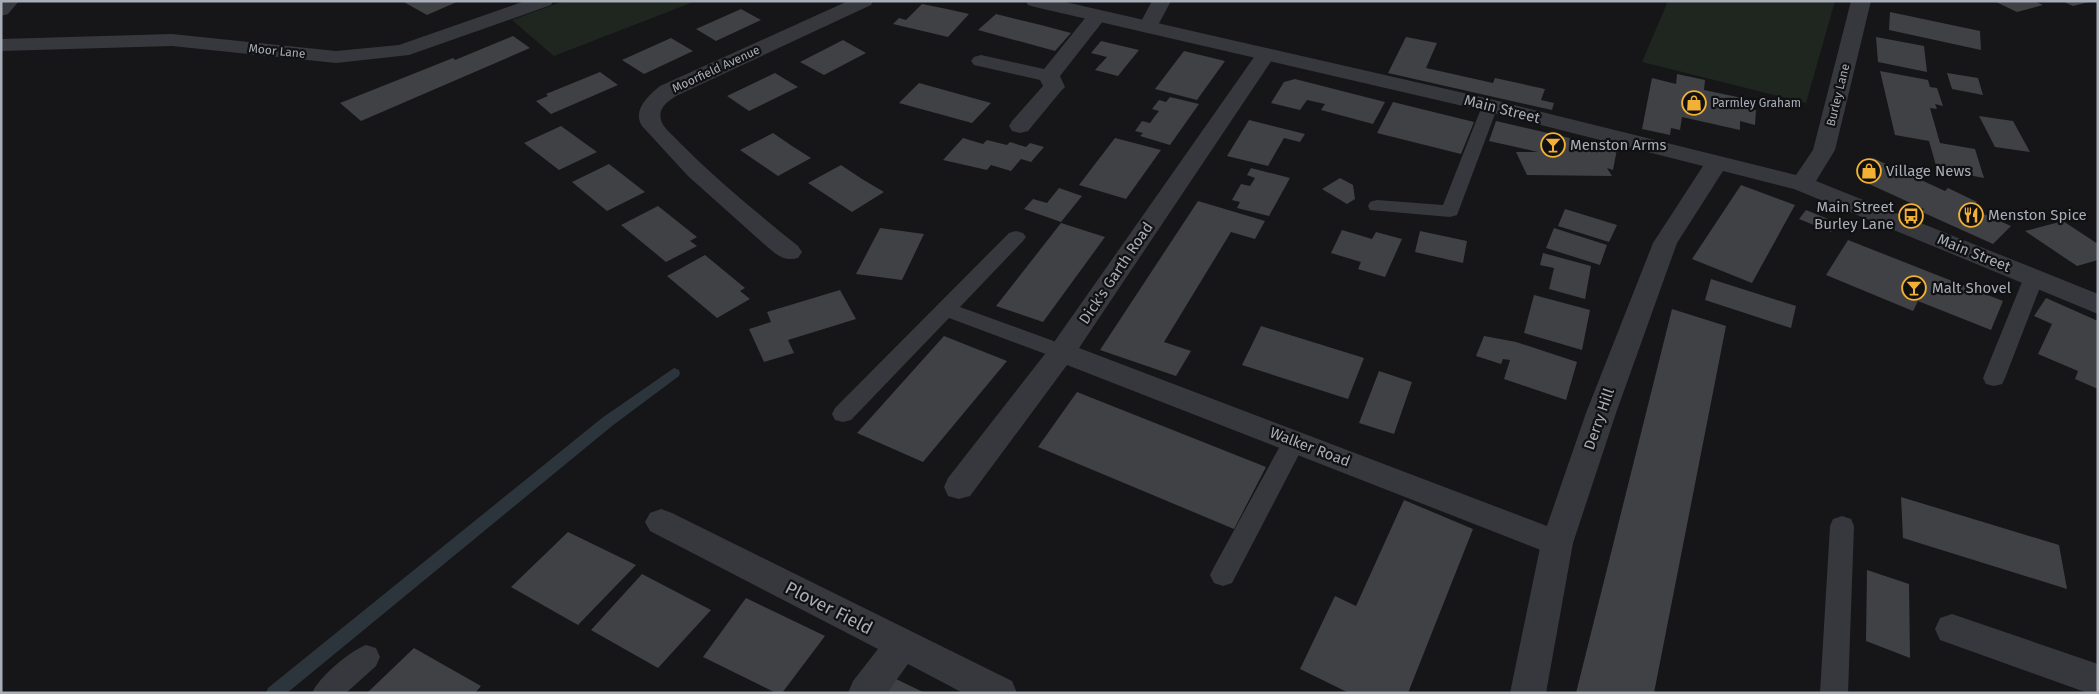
<svg xmlns="http://www.w3.org/2000/svg" width="2099" height="694" font-family="'Fira Sans',sans-serif">
	<style>
		.green { fill: #1e261f }
		.lines { fill: none; stroke-linecap: round; stroke-linejoin: round }
		.stream { fill: #2c353c; fill-rule: evenodd }
		.building { fill: #404145 }
		.service { fill: #37383d; fill-rule: evenodd }
		.minor { fill: #37383d; fill-rule: evenodd }
		.tertiary { fill: #37383d; fill-rule: evenodd }
		.labels { text-anchor: middle; stroke-width: 4.5; stroke-linejoin: round; paint-order: stroke }
		.far-street-label { font-size: 12px; fill: #a8adb8; stroke: #111113 }
		.far-poi-label { font-size: 12px; fill: #a8adb8; stroke: #111113; text-anchor: start }
		.street-label { font-size: 15px; fill: #a8adb8; stroke: #111113 }
		.poi-label { font-size: 15px; fill: #a8adb8; stroke: #111113; text-anchor: start }
		.near-street-label { font-size: 18px; fill: #a8adb8; stroke: #111113 }
	</style>
	<rect width="100%" height="100%" fill="#161618"/>
	<path class="green" d="M564 1H696L554 56 512 20Z
		M1668 1H1835L1806 103 1642 62Z"/>
	<g class="lines">
		<path class="stream" d="M674 368 679 370 680 373 679 376 612 426 287 693H266L268 688 602 418Z"/>
	</g>
	<path class="building" d="M402 1H459L427 15Z
		M1994 1H2034L2043 5 2017 12Z
		M2062 1H2089V2L2073 6Z
		M922 4 947 9 969 14 948 37 893 24 899 18 906 20Z
		M741 9 761 20 716 41 696 29Z
		M1890 12 1980 31 1981 50 1889 30Z
		M996 14 1041 25 1071 33 1055 51 978 30Z
		M513 36 530 48 361 121 340 103 453 58 455 60Z
		M1406 37 1437 43 1426 68 1493 83 1495 78 1545 89 1541 100 1554 103 1552 110 1388 73Z
		M1876 37 1924 46 1927 72 1878 62Z
		M671 38 693 51 644 74 622 60Z
		M843 40 866 53 824 75 800 62Z
		M1101 41 1139 50 1118 76 1095 70 1107 57 1091 53Z
		M1184 51 1225 61 1197 100 1155 89Z
		M1880 71 1928 80 1930 87 1937 88 1943 106 1935 104 1937 109 1930 108 1940 143 1975 149 1984 178 1937 169 1929 141 1895 135Z
		M600 72 618 85 551 114 536 101 548 96 546 94Z
		M775 73 798 87 749 111 727 96Z
		M1947 73 1978 78 1983 95 1952 89Z
		M1677 74 1705 80 1704 90 1742 98 1741 107 1756 110 1755 125 1740 121V130L1682 117 1680 130 1671 128 1670 135 1642 129 1652 78 1676 84Z
		M1295 79 1385 102 1373 124 1321 110 1325 104 1307 100 1300 110 1271 103 1284 82Z
		M919 83 991 103 972 123 899 103Z
		M1170 97 1199 104 1170 145 1140 136 1143 133 1135 131 1142 121 1150 123 1155 116 1159 111 1152 109 1159 100 1166 102Z
		M1393 102 1474 122 1461 154 1377 133Z
		M1979 116 2013 121 2030 152 1995 147Z
		M1249 120 1305 134 1300 142 1284 138 1268 166 1227 156Z
		M1496 121 1617 149 1613 170 1607 168 1612 176 1527 175 1516 152H1538L1489 141Z
		M561 126 597 152 559 170 524 143Z
		M773 133 792 146 811 158 778 176 740 150Z
		M963 138 983 144 987 140 1007 145 1010 142 1026 147 1030 143 1044 147 1031 162 1021 159 1011 171 991 165 987 170 943 160Z
		M1115 138 1161 150 1126 199 1079 185Z
		M1873 158 1945 191 1948 188 1977 202 1970 208 2011 226 1993 244 1922 212 1924 209 1869 184 1877 177 1859 169Z
		M609 164 645 192 607 211 572 182Z
		M841 165 862 179 884 192 852 212 808 183Z
		M1251 168 1290 178 1269 216 1237 208 1240 202 1232 200 1241 184 1250 186 1255 178 1247 175Z
		M1340 178 1353 185 1355 199 1347 204 1322 189Z
		M1741 185 1795 205 1752 283 1692 259Z
		M1059 188 1082 196 1061 222 1024 209 1033 199 1047 203Z
		M1198 201 1265 221 1255 239 1231 232 1164 342 1191 351 1176 376 1100 350Z
		M658 206 697 237 690 241 697 246 666 262 621 225Z
		M1565 209 1617 225 1609 242 1558 226Z
		M1806 210 1838 223 1831 232 1799 219Z
		M2063 221 2098 244V260L2077 266 2025 231Z
		M1061 223 1105 237 1043 322 996 306Z
		M880 228 924 234 902 280 856 274Z
		M1554 228 1607 245 1600 265 1546 248Z
		M1342 230 1372 239 1376 232 1402 239 1385 277 1358 269 1361 262 1331 253Z
		M1420 231 1467 241 1463 263 1415 252Z
		M1848 240 2003 301 1991 330 1918 301 1913 311 1826 275Z
		M1543 253 1591 266 1585 299 1549 289 1554 268 1540 265Z
		M705 255 745 288 740 291 750 299 717 318 667 276Z
		M1711 279 1796 306 1791 328 1705 300Z
		M840 290 856 319 788 340 794 353 764 362 749 329 771 322 767 312Z
		M1534 295 1590 310 1582 350 1524 333Z
		M2046 298 2098 321V389L2075 379 2078 371 2038 354 2052 324 2034 316Z
		M1672 309 1726 326 1654 693H1576Z
		M1261 326 1364 358 1348 399 1242 365Z
		M944 336 1007 361 923 462 857 433Z
		M1484 336 1516 342 1577 362 1566 400 1504 379 1510 360 1503 359 1501 364 1476 356Z
		M1379 371 1412 382 1394 434 1359 423Z
		M1077 392 1266 467 1234 529 1038 447Z
		M1901 497 2059 545 2067 589 1903 538Z
		M1404 500 1473 529 1408 693H1349L1300 669 1335 596 1356 606Z
		M568 532 636 565 578 625 511 587Z
		M1867 570 1909 584 1910 658 1866 641Z
		M642 574 711 610 658 668 591 630Z
		M746 598 825 636 782 693H776L703 657Z
		M414 648 481 686 475 693H367Z
		M896 679 925 693H887Z"/>
	<g class="lines">
		<path class="service" d="M1490 101 1496 102 1498 106 1457 215 1450 217 1370 210 1368 206 1370 202 1377 200 1443 205 1482 106 1484 102Z
			M1016 231 1023 233 1026 237 1023 241 960 307 1070 347 1073 352 1070 357 1062 360 1054 357 949 318 851 420 843 422 835 420 832 414 835 408 1009 233Z
			M2034 270 2041 272 2044 277 2005 378 2002 384 1994 386 1986 384 1983 378 2024 277 2027 272Z
			M1294 432 1302 435 1306 441 1232 583 1223 586 1214 583 1210 575 1214 567 1286 435Z
			M1842 516 1851 519 1854 526 1848 693H1820L1830 526 1833 519Z
			M366 645 376 648 380 657 376 666 346 693H312C319 677 350 651 366 645Z"/>
		<path class="minor" d="M1 1H19L8 14 1 16Z
			M848 1H873L871 5 676 96C667 102 658 108 661 120 663 128 674 136 680 143 717 180 757 213 798 246L802 252 798 258C783 262 776 254 764 244L688 176 642 126C632 110 648 96 660 86Z
			M1152 1H1171L1155 31 1148 33 1141 31 1138 27Z
			M1097 10 1104 12 1107 16 1060 76 1065 87 1061 91 1028 131 1020 133 1012 131 1009 126 1012 121 1043 86 1040 80 974 65 971 61 974 57 981 55 1044 69 1090 12Z
			M1266 48 1273 50 1276 54 1079 348 1568 534 1573 543 1568 552 1557 556 1546 552 1067 365 970 496 959 499 948 496 944 487 948 478 1052 345 1259 50Z
			M661 509 672 513 1012 681 1017 693H963L908 664 887 693H848L853 681 878 649 650 531 645 522 650 513Z
			M1952 614 2098 664V693H2088L1940 640 1935 629 1940 618Z"/>
		<path class="tertiary" d="M525 1H553L551 5 409 55 336 63 172 46 1 51V39L172 34 336 51 399 45Z
			M1026 1H1061L1490 99 1796 175 1813 150 1851 1H1871L1835 150 1816 181 2098 294V314L1794 189 1723 171 1677 243 1616 413 1573 543 1546 693H1510L1541 543 1586 413 1653 243 1703 166 1489 112 1035 7 1028 5Z"/>
	</g>
	<defs>
		<g id="shop-ring" transform="scale(1.25)"><circle r="9.5" fill="#111113" stroke="#f2b134" stroke-width="1.5"/><path d="M-5-2.5h2.3a2.7 3.5 0 0 1 5.4 0H5L5.5 6h-11ZM-1.5-2.5h3a1.5 2.3 0 0 0-3 0Z" fill="#f2b134"/></g>
		<g id="bar-ring" transform="scale(1.25)"><circle r="9.5" fill="#111113" stroke="#f2b134" stroke-width="1.5"/><path d="M-6-5H6L.8 .8V4.5H3.5V6h-7V4.5H-.8V.8Z" fill="#f2b134"/></g>
		<g id="restaurant-ring" transform="scale(1.25)"><circle r="9.5" fill="#111113" stroke="#f2b134" stroke-width="1.5"/><path d="M-5-6h1v4h1v-4h1v4h1v-4h1v5L-1.5 .5V6h-2V.5L-5-1ZM5-6V6H3V1.5H1.5Q1.5-4 5-6Z" fill="#f2b134"/></g>
		<g id="bus-ring" transform="scale(1.25)"><circle r="9.5" fill="#111113" stroke="#f2b134" stroke-width="1.5"/><path d="M-5-6H5V4H4V6H2V4H-2V6H-4V4H-5ZM-3.5-4V0h7V-4ZM-3.5 1.2v1.5H-2V1.2ZM2 1.2v1.5H3.5V1.2Z" fill="#f2b134"/></g>
	</defs>
	<g fill-rule="evenodd">
		<use href="#shop-ring" x="1694" y="103"/>
		<use href="#bar-ring" x="1553" y="145"/>
		<use href="#shop-ring" x="1869" y="171"/>
		<use href="#restaurant-ring" x="1971" y="215"/>
		<use href="#bus-ring" x="1911" y="216"/>
		<use href="#bar-ring" x="1914" y="288"/>
	</g>
	<g class="labels">
		<g class="far-street-label">
			<text transform="translate(277 51) rotate(6)" y="4">Moor Lane</text>
			<text transform="translate(716 69) rotate(-25)" y="4">Moorfield Avenue</text>
			<text transform="translate(1838 95) rotate(-76)" y="4">Burley Lane</text>
		</g>
		<g class="far-poi-label">
			<text x="1712" y="107">Parmley Graham</text>
		</g>
		<g class="street-label">
			<text transform="translate(1502 109) rotate(14)" y="5">Main Street</text>
			<text transform="translate(1974 253) rotate(22)" y="5">Main Street</text>
			<text transform="translate(1116 273) rotate(-56)" y="5">Dick's Garth Road</text>
			<text transform="translate(1599 419) rotate(-71)" y="5">Derry Hill</text>
			<text transform="translate(1310 447) rotate(21)" y="5">Walker Road</text>
		</g>
		<g class="poi-label">
			<text x="1570" y="150">Menston Arms</text>
			<text x="1886" y="176">Village News</text>
			<text x="1894" y="212" text-anchor="end">Main Street<tspan x="1894" dy="17">Burley Lane</tspan></text>
			<text x="1988" y="220">Menston Spice</text>
			<text x="1932" y="293">Malt Shovel</text>
		</g>
		<g class="near-street-label">
			<text transform="translate(829 608) rotate(27)" y="6">Plover Field</text>
		</g>
	</g>
	<rect width="2099" height="694" fill="none" stroke="#a8adb8" stroke-width="5"/>
</svg>
